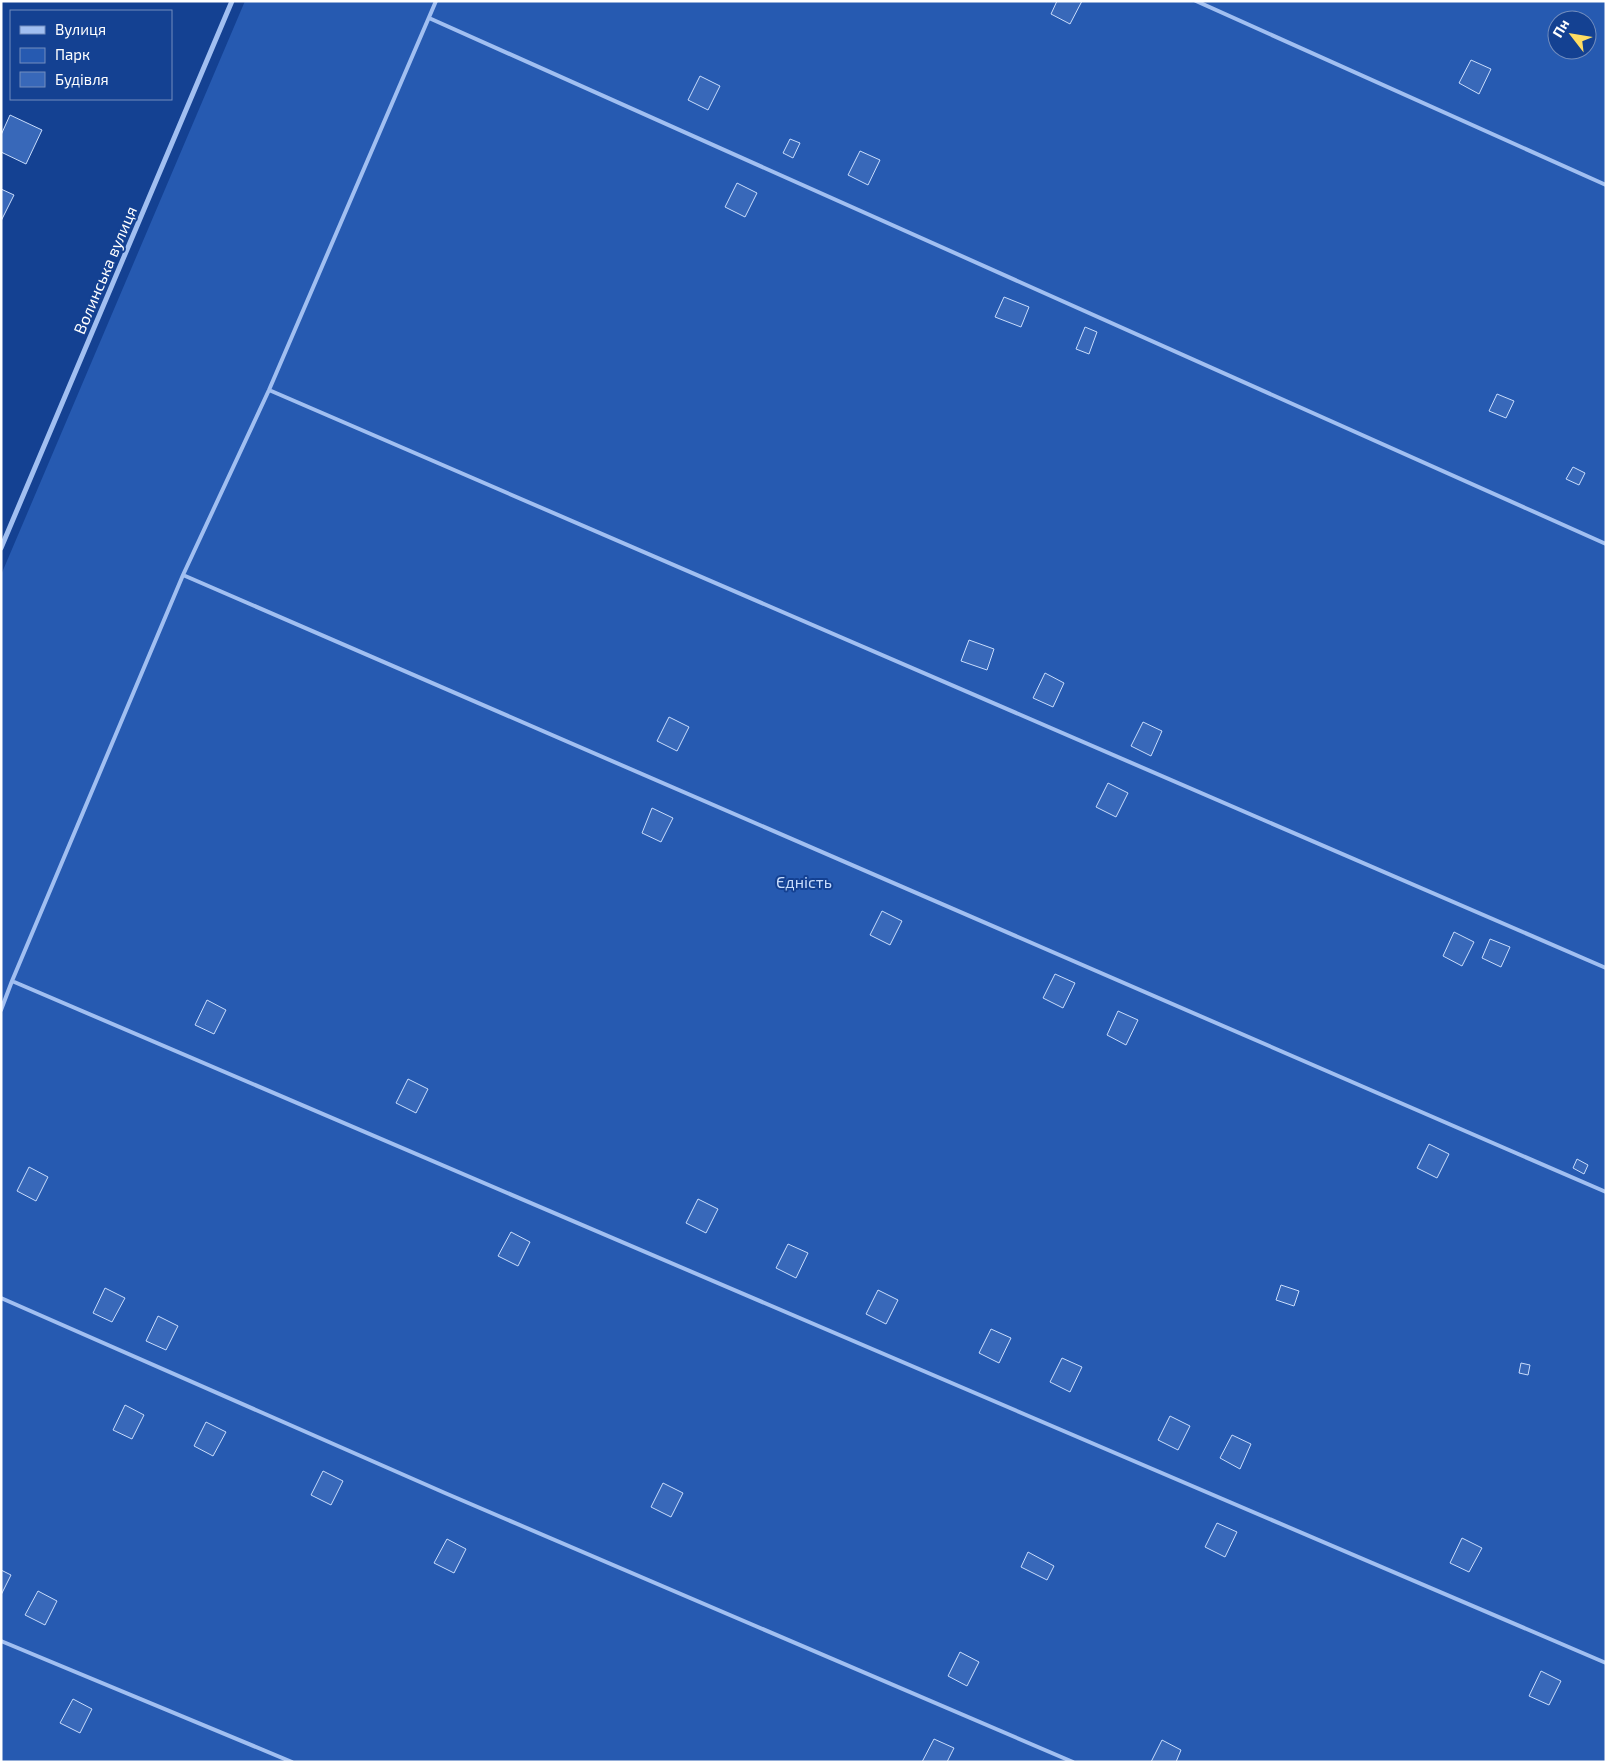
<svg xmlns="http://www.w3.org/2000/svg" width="1607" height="1763" font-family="'Exo 2',sans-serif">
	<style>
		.green { fill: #265ab1; fill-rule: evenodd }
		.building { fill: #3868b9; stroke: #c8dcfc }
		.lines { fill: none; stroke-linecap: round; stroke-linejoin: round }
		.lane { stroke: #a1bff1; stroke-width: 4 }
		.street { stroke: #a1bff1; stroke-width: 5 }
		.labels { text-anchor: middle; stroke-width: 4; stroke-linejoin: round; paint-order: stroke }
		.street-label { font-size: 16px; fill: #fff; stroke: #144192 }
		.park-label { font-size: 16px; fill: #c8dcfc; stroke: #144192 }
	</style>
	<rect width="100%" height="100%" fill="#144192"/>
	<path class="green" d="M245 1H1606V1762H1V575ZM1557 20H1587V50H1557Z"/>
	<path class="building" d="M1057 1H1082L1070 24 1051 14Z
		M1471 60 1491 69 1479 94 1459 83Z
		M700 76 720 86 708 110 688 100Z
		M10 115 42 130 26 164 1 152V135Z
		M790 139 800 143 793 158 783 153Z
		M860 151 880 160 868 185 848 175Z
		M737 183 757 193 745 217 725 207Z
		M1 189 14 195 1 221Z
		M1004 297 1029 307 1021 327 995 317Z
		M1085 327 1097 332 1089 354 1076 349Z
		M1497 394 1514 401 1506 418 1489 411Z
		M1573 467 1585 473 1579 485 1566 479Z
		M969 640 994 649 987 670 961 661Z
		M1045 673 1064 683 1053 707 1033 698Z
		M669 717 689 727 677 751 657 741Z
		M1143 722 1162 731 1151 756 1131 746Z
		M1108 783 1128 793 1116 817 1096 807Z
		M652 808 673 818 661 842 642 833Z
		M882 911 902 921 890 945 870 935Z
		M1454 932 1474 942 1462 966 1443 956Z
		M1490 939 1510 947 1501 967 1482 958Z
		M1055 974 1075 983 1063 1008 1043 998Z
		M207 1000 226 1010 214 1034 195 1025Z
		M1118 1011 1138 1020 1126 1045 1107 1035Z
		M408 1079 428 1089 416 1113 396 1103Z
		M1429 1144 1449 1154 1437 1178 1417 1168Z
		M1577 1159 1588 1165 1584 1174 1573 1168Z
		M29 1167 48 1177 36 1201 17 1191Z
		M698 1199 718 1209 706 1233 686 1223Z
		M511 1232 530 1242 518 1266 498 1256Z
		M788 1244 808 1253 796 1278 776 1268Z
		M1281 1285 1299 1291 1294 1306 1276 1300Z
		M105 1288 125 1298 112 1322 93 1313Z
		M878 1290 898 1300 886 1324 866 1314Z
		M158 1316 178 1326 166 1350 146 1341Z
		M991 1329 1011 1338 999 1363 979 1353Z
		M1062 1358 1082 1367 1070 1392 1050 1382Z
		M1521 1363 1530 1365 1528 1375 1519 1373Z
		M125 1405 144 1415 132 1439 113 1430Z
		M1170 1416 1190 1426 1178 1450 1158 1440Z
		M206 1422 226 1432 213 1456 194 1446Z
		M1232 1435 1251 1444 1240 1469 1220 1458Z
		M323 1471 343 1481 331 1505 311 1495Z
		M663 1483 683 1493 671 1517 651 1507Z
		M1217 1523 1237 1532 1225 1557 1205 1547Z
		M1462 1538 1482 1548 1469 1572 1450 1563Z
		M447 1539 466 1549 454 1573 434 1563Z
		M1028 1552 1054 1566 1047 1580 1021 1567Z
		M1 1570 11 1575 1 1595Z
		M38 1591 57 1601 45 1625 25 1615Z
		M960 1652 979 1662 967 1686 948 1676Z
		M1541 1671 1561 1681 1549 1705 1529 1696Z
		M73 1699 92 1709 80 1733 60 1723Z
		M934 1739 954 1748 947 1762H922Z
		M1162 1740 1181 1750 1176 1762H1151Z"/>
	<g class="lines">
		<path class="lane" d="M1196 1 1606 185
			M429 18 1606 544
			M269 390 1606 968
			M183 575 1606 1192
			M12 981 1606 1663
			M1 1010 12 981 183 575 269 390 436 1
			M1 1298 445 1493 1073 1762
			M1 1641 292 1762"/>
		<path class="street" d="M1 548 232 1"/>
	</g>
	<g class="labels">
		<g class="street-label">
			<text transform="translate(105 270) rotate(-67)" y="6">Волинська вулиця</text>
		</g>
		<g class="park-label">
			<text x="804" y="888">Єдність</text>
		</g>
	</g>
	<rect width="1607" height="1763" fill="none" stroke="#ffffff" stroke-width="5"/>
	<rect x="10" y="10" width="162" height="90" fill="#144192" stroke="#728dbe"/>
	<rect x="20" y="26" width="25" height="8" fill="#a1bff1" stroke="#728dbe"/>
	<text x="55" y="35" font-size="15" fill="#ffffff">Вулиця</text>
	<rect x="20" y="48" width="25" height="15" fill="#265ab1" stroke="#728dbe"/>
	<text x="55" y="60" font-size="15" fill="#ffffff">Парк</text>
	<rect x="20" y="72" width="25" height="15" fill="#3868b9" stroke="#728dbe"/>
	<text x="55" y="85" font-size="15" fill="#ffffff">Будівля</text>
	<g transform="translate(1572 35) rotate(301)"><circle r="24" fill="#144192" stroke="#728dbe"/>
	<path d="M0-4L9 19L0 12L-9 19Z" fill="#ffdd62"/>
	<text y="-8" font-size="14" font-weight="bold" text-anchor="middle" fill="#ffffff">Пн</text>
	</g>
</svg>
